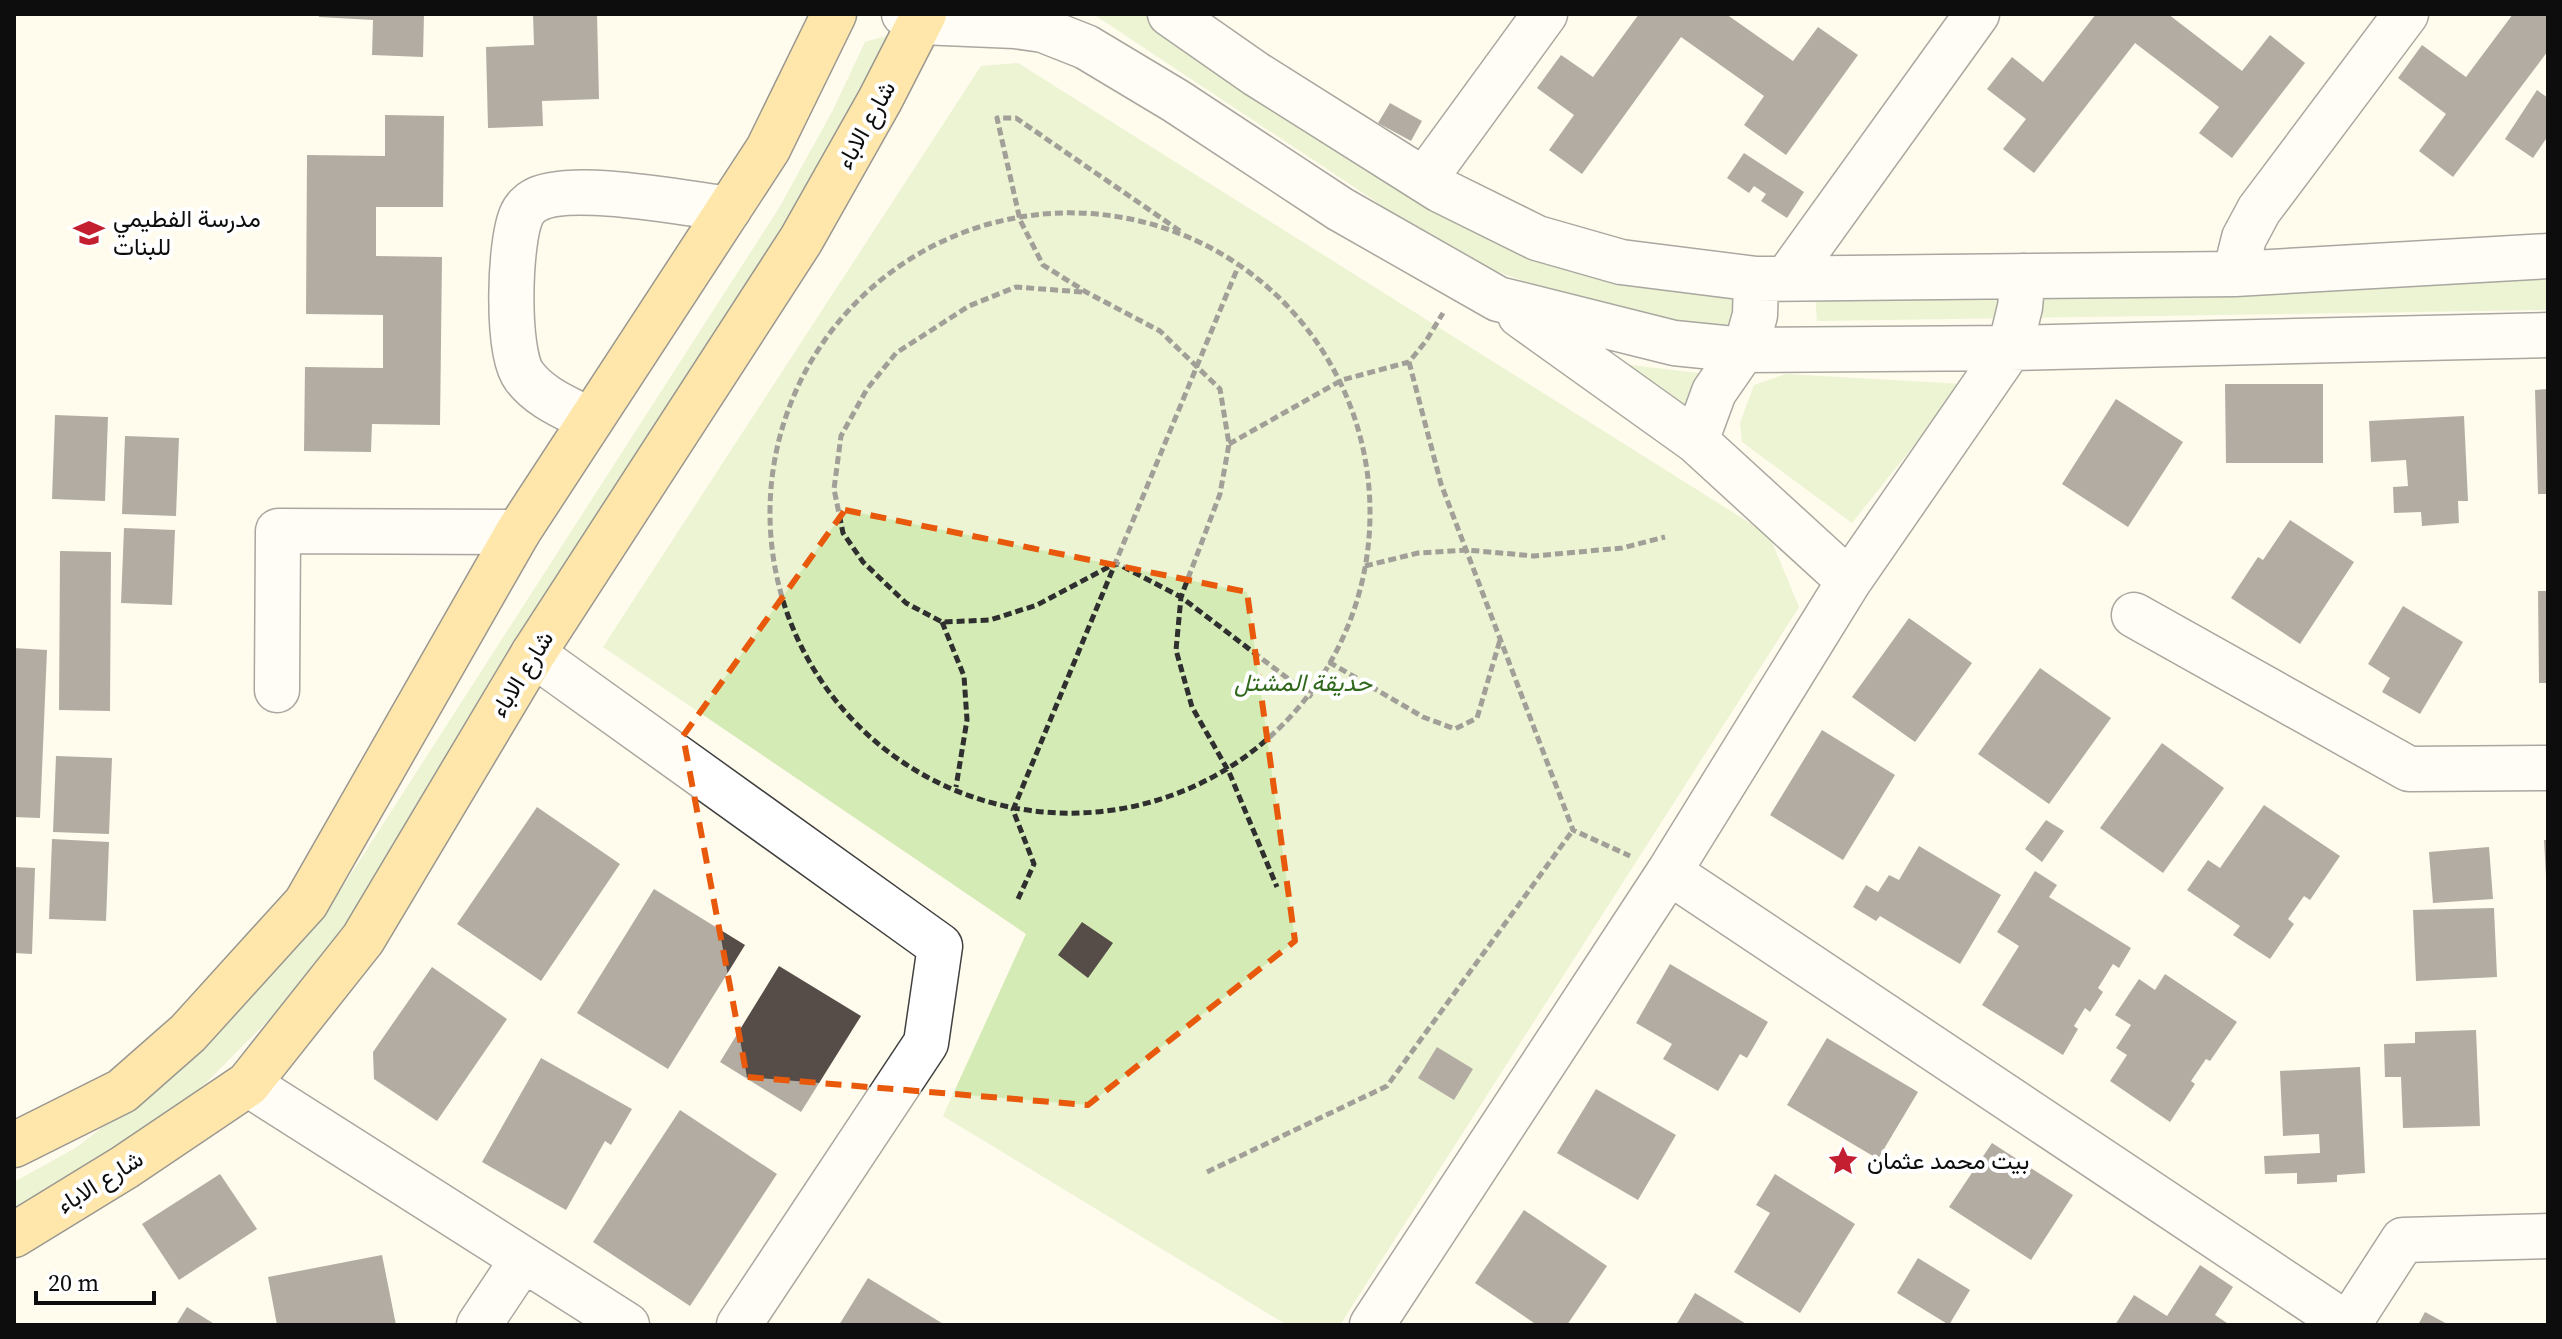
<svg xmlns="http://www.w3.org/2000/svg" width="2562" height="1339" font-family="'Source Serif 4',Vazirmatn,serif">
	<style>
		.green { fill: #d4ebb5 }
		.building { fill: #564d49 }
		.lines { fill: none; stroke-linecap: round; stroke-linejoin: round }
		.minor-casing { stroke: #404040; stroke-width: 47 }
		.major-casing { stroke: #1e1e1e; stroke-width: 47 }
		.path { stroke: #2f2f2f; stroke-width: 5; stroke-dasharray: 8 4; stroke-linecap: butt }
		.minor { stroke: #fff; stroke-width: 44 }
		.major { stroke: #fece5e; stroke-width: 44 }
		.marked { fill: none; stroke: #e8590c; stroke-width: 6; stroke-dasharray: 16 10; stroke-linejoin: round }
		.labels { text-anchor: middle; stroke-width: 8; stroke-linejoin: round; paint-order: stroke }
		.street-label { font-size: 24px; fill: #0d0d0d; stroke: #fff }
		.poi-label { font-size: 24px; fill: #0d0d0d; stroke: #fff; text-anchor: start }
		.park-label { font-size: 24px; font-style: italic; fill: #2f681b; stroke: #fff }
	</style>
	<rect width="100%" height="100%" fill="#fffbed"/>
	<path class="green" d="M1093 14H1157L1428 197 1512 251 1614 283 1738 300 1740 332 1591 306 1461 258Z
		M889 35 805 226 313 975 205 1084 145 1129 14 1213V1182L77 1147 186 1062 324 916 779 208 833 110 865 42Z
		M1018 63 1769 535 1799 607 1340 1325H1287L943 1116 1026 934 603 647 981 66Z
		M2548 280V310L1817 321 1815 293Z
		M1614 363 1706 374 1688 409Z
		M1786 374 1963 384 1852 523 1742 442 1740 423 1754 385Z"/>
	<path class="building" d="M319 14H424L423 57 372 55 373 20 319 17Z
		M533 14H597L599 99 542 101 543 126 488 128 486 47 534 45Z
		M1639 14H1726L1793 61 1818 27 1858 55 1786 155 1744 125 1764 96 1681 37 1582 174 1549 150 1574 115 1537 88 1561 55 1593 77Z
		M2096 14H2168L2242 71 2270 35 2305 63 2232 158 2199 133 2219 107 2135 43 2034 173 2003 149 2026 119 1987 89 2012 57 2043 82Z
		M2513 14H2548V51L2453 177 2419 151 2446 114 2398 78 2422 45 2466 77Z
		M2537 90 2548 98V136L2533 158 2505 139Z
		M1390 103 1422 121 1411 141 1378 123Z
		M385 115 444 116 443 207H376V256L442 257 440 425 372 424 371 452 304 451 305 367 383 368V315L306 314 307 155 385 156Z
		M1744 153 1804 192 1787 218 1761 201 1766 194 1754 186 1749 193 1727 178Z
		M2225 384H2323V463H2226Z
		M2548 389V494H2538L2535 390Z
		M2116 399 2183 442 2128 527 2062 484Z
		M55 415 108 417 105 501 52 499Z
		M2464 416 2468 501H2458L2459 523 2422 526 2421 512 2394 513 2393 487 2408 486 2406 460 2371 462 2369 421Z
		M125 436 179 438 176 516 122 514Z
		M2290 520 2354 562 2300 644 2231 598 2258 557 2263 560Z
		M124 528 175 530 172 605 121 603Z
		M60 551 111 552 110 711 59 710Z
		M2538 591H2548V683H2539Z
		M2403 606 2463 642 2420 714 2382 692 2390 678 2368 664Z
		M1909 618 1972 663 1915 742 1852 697Z
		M14 648 47 650 40 818 14 817Z
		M2040 668 2111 718 2049 804 1978 754Z
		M1822 730 1895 775 1843 860 1770 815Z
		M2162 743 2224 788 2163 873 2100 828Z
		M56 756 112 758 109 834 53 832Z
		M2264 805 2340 856 2310 900 2304 896 2288 919 2294 924 2270 959 2233 935 2240 926 2187 890 2208 860 2220 868Z
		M537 807 620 864 541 981 457 924Z
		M2046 820 2064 831 2042 862 2025 849Z
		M52 839 109 842 106 921 49 919Z
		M2544 840H2548V876H2546Z
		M1919 846 2001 895 1960 964 1880 916 1876 921 1853 907 1866 885 1878 892 1889 875 1899 880Z
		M2489 847 2493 899 2433 903 2429 852Z
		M14 867 35 868 32 954 14 953Z
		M2035 871 2057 885 2049 897 2131 948 2119 968 2113 964 2098 988 2103 992 2090 1012 2085 1008 2074 1026 2078 1029 2063 1055 1982 1005 2019 946 1997 932Z
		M654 889 745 945 668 1069 577 1013Z
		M2494 908 2497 977 2416 981 2413 910Z
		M1082 922 1113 943 1088 978 1058 955Z
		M1670 964 1768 1022 1747 1058 1740 1054 1718 1091 1663 1059 1672 1044 1636 1023Z
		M779 966 861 1016 801 1112 720 1062Z
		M432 967 507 1019 437 1121 374 1079 373 1052Z
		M2165 974 2237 1022 2210 1061 2206 1059 2191 1081 2195 1084 2170 1122 2110 1081 2127 1055 2116 1048 2131 1025 2115 1015 2139 979 2155 990Z
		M2476 1030 2480 1126 2403 1128 2401 1077H2385L2384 1044 2415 1043V1032Z
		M1827 1038 1918 1092 1878 1159 1787 1105Z
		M1437 1047 1473 1069 1454 1100 1418 1078Z
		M541 1058 632 1109 611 1145 605 1141 566 1210 482 1162Z
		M2360 1067 2365 1173 2337 1175V1182L2297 1184V1173L2265 1174 2264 1156 2320 1153 2319 1134 2283 1136 2280 1071Z
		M1596 1089 1676 1135 1638 1200 1557 1153Z
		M680 1110 777 1174 690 1306 593 1242Z
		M1992 1143 2073 1195 2031 1260 1949 1207Z
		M220 1174 257 1229 179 1280 142 1224Z
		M1775 1174 1855 1224 1800 1313 1734 1272 1770 1213 1756 1205Z
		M1524 1210 1607 1266 1567 1325H1537L1475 1283Z
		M382 1255 396 1325H277L268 1277Z
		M1918 1258 1970 1290 1949 1325 1897 1293Z
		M2200 1265 2233 1287 2215 1315 2230 1325H2115L2134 1295 2167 1316Z
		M868 1278 945 1325H839Z
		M1695 1293 1748 1325H1676Z
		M187 1307 216 1325H176Z
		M2425 1312 2449 1325H2418Z"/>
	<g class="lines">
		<g class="minor-casing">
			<path id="minor" d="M904 14 921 22 1015 26 1043 30 1086 47 1176 101 1340 209 1498 299 1674 343 1743 350 2010 348 2548 335
				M1170 14 1256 74 1440 190 1537 238 1621 262 1756 279 2235 274 2548 256
				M1424 180 1545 14
				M2235 274 2244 238 2259 210 2406 14
				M1787 278 1977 14
				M1520 315 1696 441 1849 581
				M590 420C567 408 540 398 524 376 506 353 509 240 522 214 524 209 530 203 534 201 568 180 688 204 729 209
				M1696 441 1714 392 1743 350 1750 333 1755 315 1756 279
				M2134 615 2409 769 2548 768
				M533 654 940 946 926 1043 739 1325
				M277 690 278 531 518 532
				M1669 872 2348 1325
				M248 1084 627 1325
				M479 1325 523 1259
				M1372 1325 1669 872 1849 581 2010 348 2020 307 2023 276
				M2348 1325 2403 1240 2548 1236"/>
		</g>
		<g class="major-casing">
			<path id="major" d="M14 1145 122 1091 188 1033 306 903 518 532 768 149 834 14
				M14 1235 125 1167 248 1084 363 939 533 654 801 240 880 100 924 14"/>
		</g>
		<path class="path" d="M770 513a300 300 0 1 1 600 0a300 300 0 1 1-600 0Z
			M1180 231 1016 118H997L1020 220 1043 265 1086 292 1160 331 1220 389 1229 444 1220 494 1181 597 1176 650 1192 707 1229 772 1277 887
			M1082 292 1016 287 969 306 896 353 867 389 841 436 834 489 843 533 863 562 906 603 942 622 990 620 1037 605 1116 563 1181 597 1312 697
			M1409 362 1441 484 1573 830 1630 856
			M1229 444 1342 380 1409 362 1426 341 1443 313
			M1365 566 1418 553 1467 550 1534 556 1622 548 1665 537
			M942 622 964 676 967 720 956 787
			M1329 662 1423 717 1455 729 1477 718 1500 640
			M1018 899 1034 864 1013 810 1238 267
			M1207 1172 1387 1086 1573 830"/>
		<use href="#minor" class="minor"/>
		<use href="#major" class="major"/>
	</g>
	<path d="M0 0H2562V1339H0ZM845 510 1247 592 1295 941 1088 1105 747 1077 683 736Z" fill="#fffbed" fill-opacity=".55" fill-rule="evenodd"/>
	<path class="marked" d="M845 510 1247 592 1295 941 1088 1105 747 1077 683 736Z"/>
	<defs>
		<g id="school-bare" transform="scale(2.4)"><path d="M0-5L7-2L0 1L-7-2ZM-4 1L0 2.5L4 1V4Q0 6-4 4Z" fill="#c31f30" stroke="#fff" stroke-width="2.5" paint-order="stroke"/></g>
		<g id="sight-bare" transform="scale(2.4)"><path d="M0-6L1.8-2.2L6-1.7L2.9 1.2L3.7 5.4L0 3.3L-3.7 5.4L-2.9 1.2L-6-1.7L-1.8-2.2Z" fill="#c31f30" stroke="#fff" stroke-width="2.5" paint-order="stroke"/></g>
	</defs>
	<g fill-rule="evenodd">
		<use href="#school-bare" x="89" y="233"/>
		<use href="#sight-bare" x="1843" y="1161"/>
	</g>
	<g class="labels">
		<g class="street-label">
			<text transform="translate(866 125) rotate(-61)" y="8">شارع الاباء</text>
			<text transform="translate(522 674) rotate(-58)" y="8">شارع الاباء</text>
			<text transform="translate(100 1182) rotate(-32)" y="8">شارع الاباء</text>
		</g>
		<g class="poi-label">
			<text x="113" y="227">مدرسة الفطيمي<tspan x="113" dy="28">للبنات</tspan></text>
			<text x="1867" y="1169">بيت محمد عثمان</text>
		</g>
		<g class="park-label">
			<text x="1303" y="691">حديقة المشتل</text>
		</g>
	</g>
	<rect width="2562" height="1339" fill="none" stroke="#0d0d0d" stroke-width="32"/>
	<path d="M36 1291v12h118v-12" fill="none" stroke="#0d0d0d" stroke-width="4"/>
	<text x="48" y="1291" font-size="24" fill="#0d0d0d" stroke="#ffffff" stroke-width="6" paint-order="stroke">20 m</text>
</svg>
